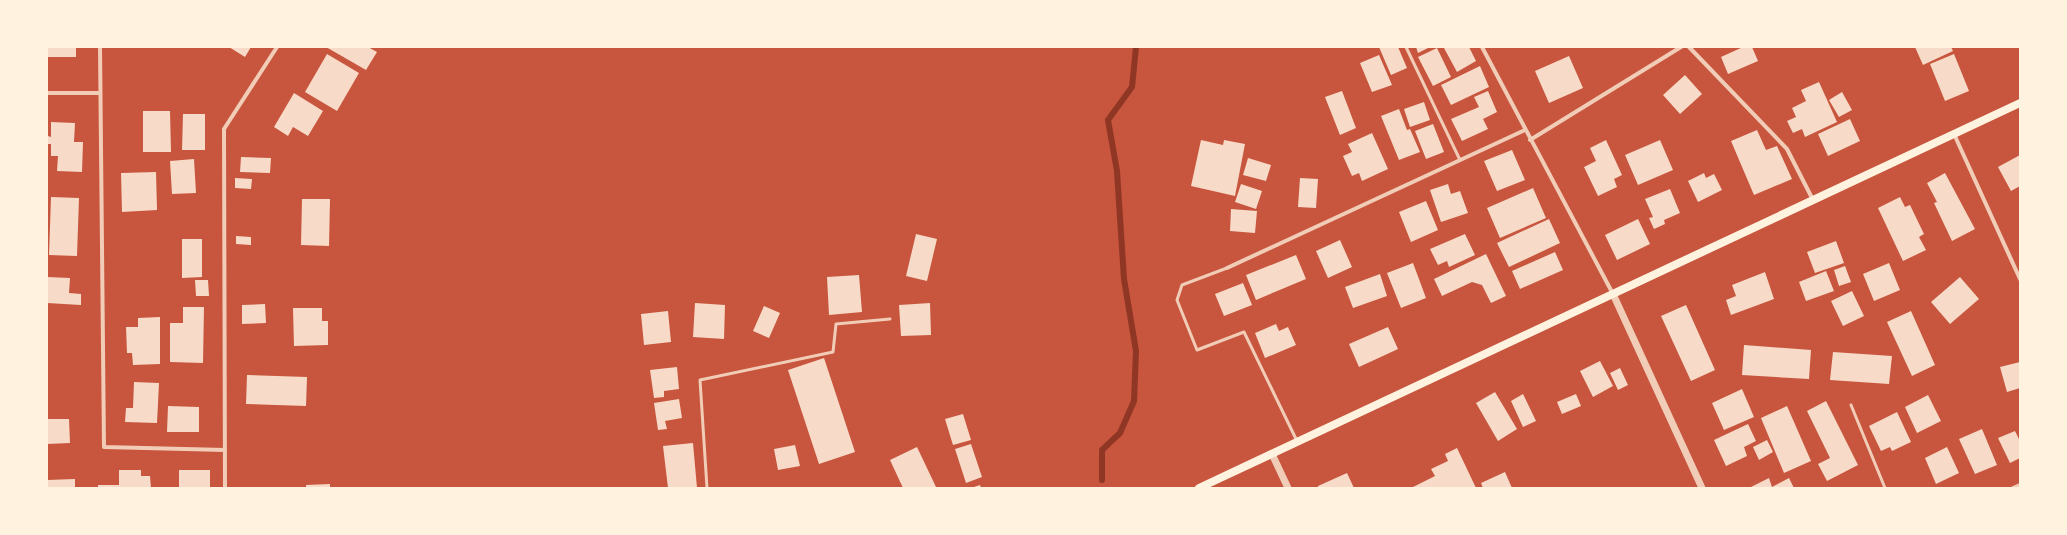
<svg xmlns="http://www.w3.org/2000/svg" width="2067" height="535" font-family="'Public Sans',sans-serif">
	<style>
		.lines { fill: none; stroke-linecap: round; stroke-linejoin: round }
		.stream { stroke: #8f3625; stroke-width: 6 }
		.building { fill: #f7dbc8 }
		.service { stroke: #f1ccb7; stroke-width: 3 }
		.minor { stroke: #f1ccb7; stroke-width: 4 }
		.tertiary { stroke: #f1ccb7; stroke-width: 7 }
		.secondary { stroke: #fff3e0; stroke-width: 8 }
	</style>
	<rect width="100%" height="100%" fill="#c8553d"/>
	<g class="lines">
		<path class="stream" d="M1102 480V450L1120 433 1134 401 1136 351 1124 279 1117 171 1108 120 1132 87 1136 47"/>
	</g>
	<path class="building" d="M47 47H76V57H47Z
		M229 47H251L245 57Z
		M326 47H368L377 52 366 70Z
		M1379 47H1398L1407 68 1391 75Z
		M1416 47H1430L1418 53Z
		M1469 47 1476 61 1457 72 1444 48Z
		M1743 47H1752L1758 61 1728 74 1721 57Z
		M1915 47H1951L1953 51 1923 65Z
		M1437 48 1451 77 1433 86 1418 57Z
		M327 54 359 73 337 111 305 92Z
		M1954 54 1969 91 1945 101 1930 64Z
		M1379 55 1392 85 1372 92 1360 63Z
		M1569 56 1583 88 1549 103 1535 71Z
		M1480 66 1489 87 1451 105 1441 85Z
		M1685 75 1702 94 1680 114 1663 95Z
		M1819 82 1837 122 1805 137 1802 129 1793 133 1787 121 1796 117 1792 108 1806 101 1801 90Z
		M1342 91 1356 128 1340 135 1325 97Z
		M1488 91 1497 112 1483 119 1488 129 1462 141 1451 119 1479 107 1474 97Z
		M1842 92 1852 110 1839 117 1829 100Z
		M294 93 323 111 308 136 293 127 288 136 274 127Z
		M1424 102 1430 120 1410 127 1404 109Z
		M1399 109 1407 130 1410 129 1420 152 1399 160 1381 116Z
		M143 111H170L171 152H143Z
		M183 114H205V150H182Z
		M1850 119 1860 141 1828 156 1818 134Z
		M51 122 75 123 74 142H83L82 172 57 171 58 156H51V144H47L48 136 51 137Z
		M1433 124 1444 152 1426 159 1415 131Z
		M1757 130 1766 150 1777 146 1792 179 1754 195 1731 141Z
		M1372 133 1388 169 1362 181 1359 173 1352 176 1343 156 1352 152 1348 144Z
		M1201 140 1223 145 1224 140 1245 144 1235 196 1191 186Z
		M1606 140 1622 175 1614 179 1617 187 1598 196 1584 167 1596 161 1590 148Z
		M1660 140 1673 170 1638 185 1625 155Z
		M1512 150 1525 180 1497 191 1484 161Z
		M2020 155V186L2011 191 1998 167Z
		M241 157 271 158 270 173 240 172Z
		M1248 158 1271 165 1266 181 1243 175Z
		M194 159 196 193 172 194 170 161Z
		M156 172 157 210 122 212 121 173Z
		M1704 173 1706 178 1714 174 1722 190 1698 202 1688 181Z
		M1945 173 1975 229 1952 241 1934 203 1937 202 1927 183Z
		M235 178 252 179 251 189 235 188Z
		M1300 178 1318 179 1316 208 1298 207Z
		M1241 184 1262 191 1256 209 1235 202Z
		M1448 184 1451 194 1460 191 1468 213 1441 222 1430 190Z
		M1533 188 1546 218 1500 238 1487 208Z
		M1670 189 1680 213 1664 220 1665 224 1654 229 1649 218 1653 217 1645 199Z
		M51 197 79 198 77 256 49 255Z
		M1900 197 1905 207 1910 205 1924 234 1919 237 1926 250 1903 261 1878 208Z
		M302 199H330L329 246 301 245Z
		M1426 201 1438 230 1411 242 1399 212Z
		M1231 209 1257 211 1255 233 1230 231Z
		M1549 219 1560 243 1509 267 1497 243Z
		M1638 219 1650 244 1617 260 1605 235Z
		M916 234 937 239 927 281 906 276Z
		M1465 234 1475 255 1449 267 1447 261 1438 265 1430 249Z
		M236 236 251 237V245L236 244Z
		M182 239H202V277L182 278Z
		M1340 240 1352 267 1328 278 1316 251Z
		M1836 241 1844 263 1815 273 1807 252Z
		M1555 252 1563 270 1520 289 1512 271Z
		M1486 254 1506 296 1491 303 1482 285 1472 282 1442 296 1434 279Z
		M1296 255 1306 279 1256 300 1246 275Z
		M1413 263 1426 298 1401 308 1387 273Z
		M1889 263 1900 290 1874 301 1863 274Z
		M1845 266 1851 282 1839 286 1834 270Z
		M1826 271 1834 291 1806 301 1799 282Z
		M1765 272 1774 299 1731 315 1726 300 1736 296 1732 285Z
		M1380 274 1387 296 1353 308 1345 287Z
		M859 275 862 312 829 315 827 277Z
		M47 277 70 278 69 293 81 294V305L47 303Z
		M1960 277 1979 299 1950 324 1931 302Z
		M195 280H208L209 296H196Z
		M1243 283 1252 305 1224 316 1215 294Z
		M1852 291 1864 316 1843 326 1831 301Z
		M695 303 725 305 724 339 693 337Z
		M930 303 931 335 901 336 899 305Z
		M265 304 266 323 242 324V305Z
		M1686 305 1715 370 1691 381 1661 316Z
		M764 306 780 313 769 338 753 331Z
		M183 307H204L203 363 170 362V323H183Z
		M293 308H322V321H328V345L294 346Z
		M668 311 671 342 644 345 641 314Z
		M1911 311 1935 365 1912 376 1887 322Z
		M160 317V364L133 365 132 353H127L126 327H138V318Z
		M1276 324 1279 331 1288 327 1296 345 1265 358 1255 333Z
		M1388 327 1398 349 1359 367 1349 344Z
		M1744 345 1811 350 1809 379 1742 375Z
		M1833 352 1892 356 1889 384 1830 380Z
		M824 358 855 452 819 464 788 370Z
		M1600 361 1613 386 1593 397 1580 371Z
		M2020 362V388L2007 392 2000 367Z
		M677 367 679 389 664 391V397L654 398 650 370Z
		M1620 368 1628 385 1618 390 1610 373Z
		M247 375 307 377 306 406 246 404Z
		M134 382 159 383 157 423 125 422 126 408H133Z
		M1742 389 1754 417 1724 430 1712 403Z
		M1495 392 1517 429 1498 441 1476 403Z
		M1523 394 1536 421 1523 427 1511 401Z
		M1576 394 1581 406 1562 414 1557 402Z
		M1928 395 1941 421 1917 433 1905 407Z
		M679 399 682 418 665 421 667 429 658 430 654 403Z
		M1826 401 1858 465 1827 481 1818 464 1830 458 1807 411Z
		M168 406 199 407V432H167Z
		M1787 406 1811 461 1784 473 1761 418Z
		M1897 412 1911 442 1892 451 1890 447 1881 451 1869 426Z
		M963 414 971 440 953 445 945 419Z
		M47 419H69L70 443 47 444Z
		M1748 424 1756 441 1744 447 1747 456 1726 466 1714 440Z
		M1982 429 1997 465 1975 474 1959 439Z
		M2015 431 2020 441V458L2010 463 1998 438Z
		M1767 440 1773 452 1759 460 1753 447Z
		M693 443 697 488H668L663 446Z
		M971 444 982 477 966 483 955 449Z
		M795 445 800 466 778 470 774 449Z
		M917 447 936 487 935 488H903L890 460Z
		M1947 447 1959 473 1936 484 1925 458Z
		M1457 448 1476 488H1411L1435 476 1431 469 1448 461 1445 454Z
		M119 470H141V476H150L151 488H98V485H119Z
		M179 470H210V488H179Z
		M1505 472 1512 488H1483L1481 483Z
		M1347 473 1354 488H1318V486Z
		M1769 478 1772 487 1789 478 1794 488H1749Z
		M75 479V488H47V480Z
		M330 484V488H306V485Z
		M980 485 981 488H971Z"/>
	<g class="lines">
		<path class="service" d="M1406 47 1460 160
			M1227 268 1182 285 1177 300 1197 350 1244 332 1297 441
			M1851 405 1885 488
			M707 488 700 380 833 352 836 324 890 319"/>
		<path class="minor" d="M100 47 104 447 225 450
			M1482 47 1613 294
			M1689 47 1787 149 1813 200
			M47 93H100
			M1954 134 2020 279
			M1530 140 1681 47
			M1227 268 1525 130
			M225 488 224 129 277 47
			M2013 488 2020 485"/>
		<path class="tertiary" d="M1613 294 1702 488
			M1272 454 1288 488"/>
		<path class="secondary" d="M1199 488 2020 103"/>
	</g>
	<rect width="2067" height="535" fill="none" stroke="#fff3e0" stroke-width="96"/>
</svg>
